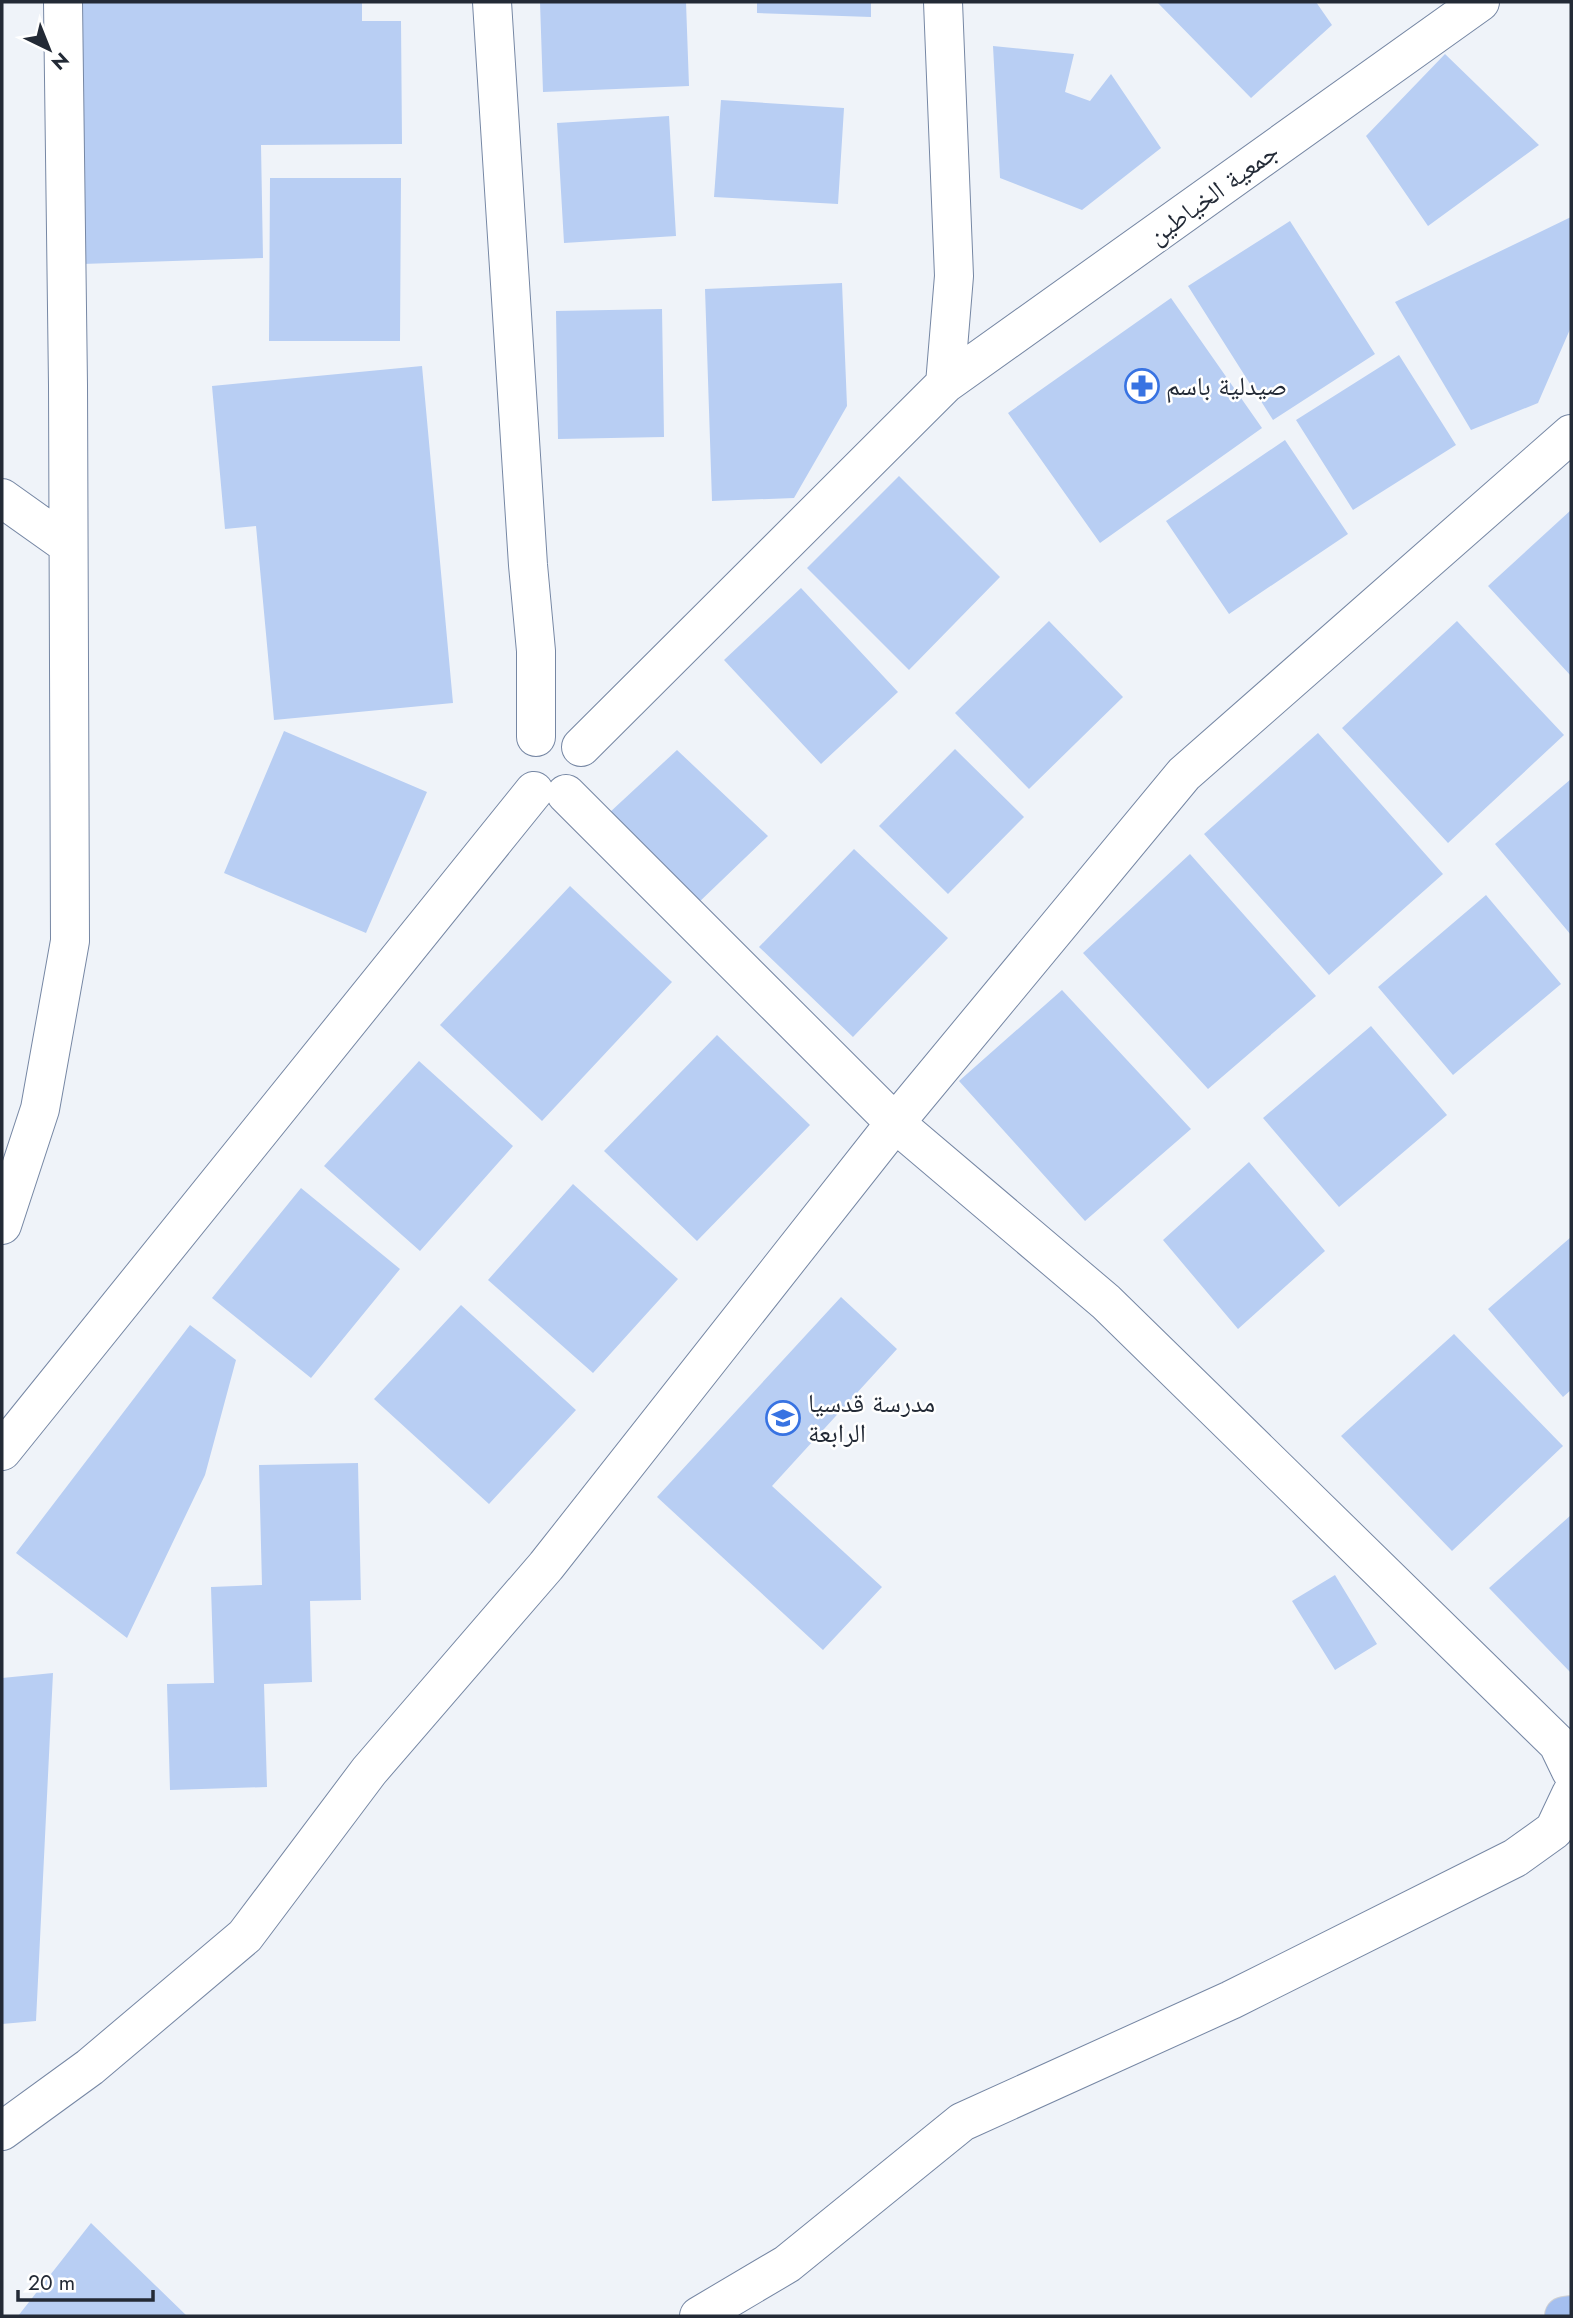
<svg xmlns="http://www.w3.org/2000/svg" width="1573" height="2318" font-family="Jost,'Noto Naskh Arabic',sans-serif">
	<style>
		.building { fill: #b8cef3 }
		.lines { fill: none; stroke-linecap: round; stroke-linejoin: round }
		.street-casing { stroke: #7687a4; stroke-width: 40 }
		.primary-casing { stroke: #cfd0d3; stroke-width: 40 }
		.street { stroke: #fff; stroke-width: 38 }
		.primary { stroke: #a4bfef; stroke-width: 38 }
		.labels { text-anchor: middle; stroke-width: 5; stroke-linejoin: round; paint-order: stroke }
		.street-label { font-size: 26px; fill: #232a36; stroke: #fff }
		.poi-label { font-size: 26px; fill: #232a36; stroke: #fff; text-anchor: start }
	</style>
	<rect width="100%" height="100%" fill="#eff3f9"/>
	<path class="building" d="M78 2H362V21H401L402 144 261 145 263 258 82 264Z
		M540 2H686L689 86 543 92Z
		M757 2H871V17L757 13Z
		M1157 2H1316L1332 25 1251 98Z
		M993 46 1074 54 1065 92 1090 101 1111 74 1161 148 1082 210 1000 178Z
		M1445 54 1539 145 1428 226 1366 136Z
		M721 100 844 108 838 204 714 197Z
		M669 116 676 236 564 243 557 123Z
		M270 178H401L400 341H269Z
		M1571 217V327L1538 403 1471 430 1395 302Z
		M1290 221 1375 354 1273 420 1188 286Z
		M842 283 847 406 794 498 712 501 705 289Z
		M1171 298 1262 428 1100 543 1008 413Z
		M662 309 664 437 558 439 556 311Z
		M1399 355 1456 445 1353 510 1296 420Z
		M422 366 453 703 274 720 256 526 225 529 212 386Z
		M1285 440 1348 534 1229 614 1166 521Z
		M899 476 1000 577 909 670 807 568Z
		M1571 510V676L1488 586Z
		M801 588 898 692 821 764 724 660Z
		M1049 621 1123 697 1029 789 955 713Z
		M1457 621 1564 735 1448 843 1342 728Z
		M284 731 427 792 366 933 224 873Z
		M1318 733 1443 874 1329 975 1204 834Z
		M955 749 1024 817 948 894 879 826Z
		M677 750 768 836 695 906 609 813Z
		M1571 779V935L1495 844Z
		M854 849 948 938 853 1037 759 947Z
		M1190 854 1316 996 1208 1089 1083 953Z
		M570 886 672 982 542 1121 440 1025Z
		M1486 895 1561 984 1453 1075 1378 987Z
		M1062 990 1191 1129 1085 1221 959 1081Z
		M1371 1026 1447 1115 1339 1207 1263 1118Z
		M717 1035 810 1125 697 1241 604 1151Z
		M419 1061 513 1146 420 1251 324 1166Z
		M1249 1162 1325 1251 1238 1329 1163 1240Z
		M573 1184 678 1279 593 1373 488 1280Z
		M301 1188 400 1269 311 1378 212 1298Z
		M1571 1237V1390L1563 1397 1488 1309Z
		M841 1297 897 1349 772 1486 882 1587 823 1650 657 1497Z
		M461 1305 576 1410 489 1504 374 1399Z
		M190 1325 236 1360 205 1475 127 1638 16 1553Z
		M1454 1334 1563 1446 1452 1551 1341 1436Z
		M358 1463 361 1600 310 1601 312 1682 264 1684 267 1787 170 1790 167 1684 214 1683 211 1587 262 1585 259 1465Z
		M1571 1515V1673L1489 1588Z
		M1335 1575 1377 1644 1335 1670 1292 1601Z
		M53 1673 36 2021 2 2024V1678Z
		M91 2223 187 2316H18Z"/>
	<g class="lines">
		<g class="street-casing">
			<path id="street" d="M492 2 528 565 536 651V737
				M945 384 1480 2
				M2 498 68 545
				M581 747 945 384 954 276 943 2
				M566 794 895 1123 1106 1302 1558 1744 1571 1771
				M2 1225 40 1109 70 941 68 385 63 2
				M2 1451 534 791
				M2 2131 90 2067 245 1936 369 1771 546 1566 895 1123 1184 774 1571 434
				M699 2316 787 2264 962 2122 1231 2000 1515 1858 1554 1830 1571 1794"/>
		</g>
		<g class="primary-casing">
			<path id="primary" d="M1564 2316 1571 2315"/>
		</g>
		<use href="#street" class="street"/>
		<use href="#primary" class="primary"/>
	</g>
	<defs>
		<g id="pharmacy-ring" transform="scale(1.75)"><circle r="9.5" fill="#fff" stroke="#3873e2" stroke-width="1.5"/><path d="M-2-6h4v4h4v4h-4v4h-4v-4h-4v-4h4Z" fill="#3873e2"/></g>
		<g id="school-ring" transform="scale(1.75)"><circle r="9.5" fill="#fff" stroke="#3873e2" stroke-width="1.5"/><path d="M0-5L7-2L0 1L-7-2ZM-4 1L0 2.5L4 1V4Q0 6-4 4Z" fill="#3873e2"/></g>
	</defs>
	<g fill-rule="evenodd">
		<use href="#pharmacy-ring" x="1142" y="386"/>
		<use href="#school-ring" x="783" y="1418"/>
	</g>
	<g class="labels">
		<g class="street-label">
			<text transform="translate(1213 193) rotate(-36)" y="9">جمعية الخياطين</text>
		</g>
		<g class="poi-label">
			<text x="1166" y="395">صيدلية باسم</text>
			<text x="808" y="1412">مدرسة قدسيا<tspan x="808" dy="30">الرابعة</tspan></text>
		</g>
	</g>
	<rect width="1573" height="2318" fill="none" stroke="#232a36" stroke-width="7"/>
	<g transform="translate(49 49) rotate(137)" stroke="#ffffff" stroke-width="5" paint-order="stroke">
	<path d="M0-5L12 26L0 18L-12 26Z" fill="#232a36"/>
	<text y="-10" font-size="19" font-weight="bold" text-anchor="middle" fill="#232a36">N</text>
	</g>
	<path d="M18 2290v10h135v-10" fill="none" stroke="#232a36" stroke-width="3.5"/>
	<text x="28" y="2290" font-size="21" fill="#232a36" stroke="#ffffff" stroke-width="5" paint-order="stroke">20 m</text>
</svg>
